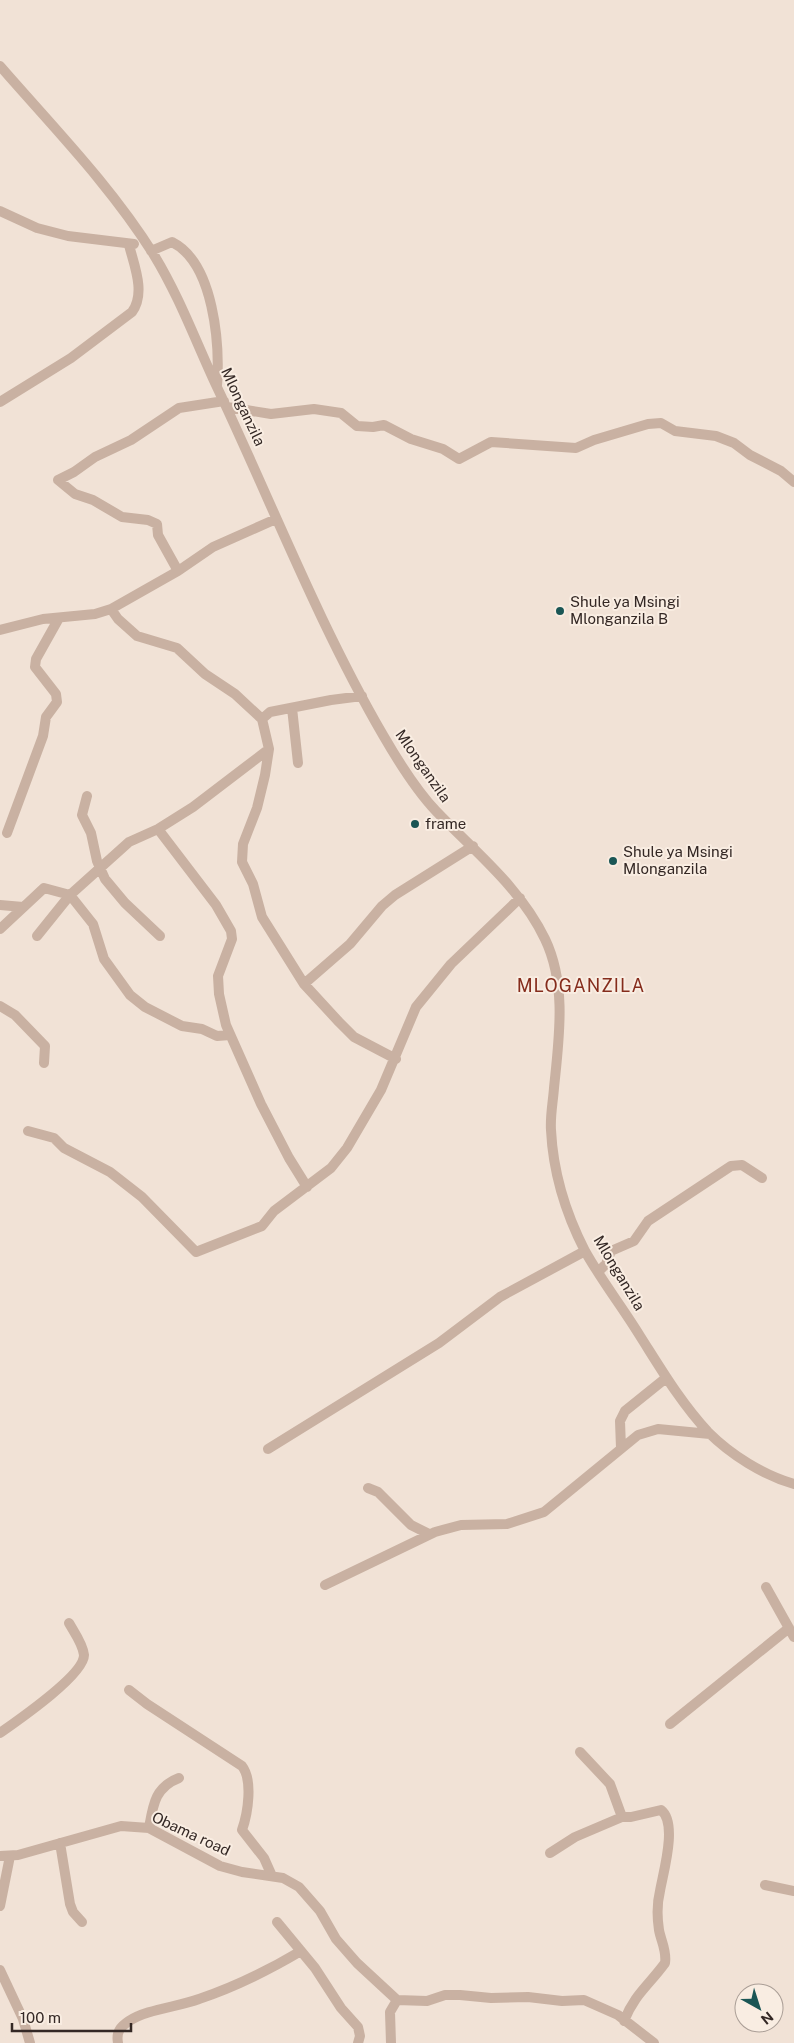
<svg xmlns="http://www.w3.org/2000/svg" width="794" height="2043" font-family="'Public Sans',sans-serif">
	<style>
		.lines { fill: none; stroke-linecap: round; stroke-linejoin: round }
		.minor { stroke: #c9b1a2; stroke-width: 10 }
		.poi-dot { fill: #1a5655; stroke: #f9ede2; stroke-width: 2 }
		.labels { text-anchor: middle; stroke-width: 4; stroke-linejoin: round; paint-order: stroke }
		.street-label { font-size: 15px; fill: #342825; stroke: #f9ede2 }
		.poi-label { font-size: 15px; fill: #342825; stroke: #f9ede2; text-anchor: start }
		.quarter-label { font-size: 18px; letter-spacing: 1px; fill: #852c1c; stroke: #f9ede2 }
	</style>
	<rect width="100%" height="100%" fill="#f1e2d6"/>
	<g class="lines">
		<path class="minor" d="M0 66C53 127 111 186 154 255 179 296 196 342 216 385 271 501 318 623 383 735 398 761 415 789 436 811 475 852 520 887 545 939 567 985 559 1038 554 1088 553 1102 550 1116 551 1130 553 1171 566 1214 585 1251 601 1280 623 1308 640 1336 661 1369 681 1403 708 1432 731 1455 763 1475 794 1484
			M0 211 37 228 68 236 134 244
			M151 251 172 242C214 263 220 344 217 386
			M0 402 71 358 132 312C146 293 134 265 129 245
			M227 407 271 414 314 409 341 413 357 426 373 427 384 425 411 439 443 449 459 459 491 442 576 448 594 440 648 424 661 423 675 431 716 436 734 443 750 455 781 471 794 482
			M178 571 158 535 157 524 148 520 122 517 93 500 75 494 58 480 74 472 95 457 131 440 179 408 224 401
			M111 609 118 619 137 636 177 648 205 674 235 694 262 719
			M0 630 43 619 95 614 111 609 178 571 213 547 276 519
			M362 696 331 700 270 712 262 719 269 749 265 775 257 808 243 844 242 862 253 884 262 917 304 984 339 1022 354 1037 396 1059
			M292 708 298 763
			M87 796 82 815 91 833 97 861 105 879 125 903 160 936
			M158 829 216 905 231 931 232 939 218 976 219 994 226 1025 261 1104 289 1158 307 1187
			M7 833 43 736 46 717 57 702 56 694 35 667 36 659 59 618
			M0 905 23 907
			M0 929 44 888 70 895 129 842 158 829 193 807 269 749
			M37 936 70 895 93 924 104 959 130 995 145 1007 182 1026 202 1029 217 1036 230 1035
			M304 984 350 944 382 906 395 895 473 846
			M0 1006 15 1015 45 1046 44 1063
			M28 1131 54 1138 64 1148 110 1172 142 1197 196 1252 262 1226 274 1211 331 1168 347 1148 381 1090 416 1007 451 964 520 898
			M599 1271 606 1264 611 1251 634 1241 648 1221 731 1166 742 1165 762 1178
			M621 1448 620 1421 625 1411 666 1378
			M268 1449 439 1343 500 1297 585 1251
			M368 1488 378 1492 411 1525 429 1534
			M325 1585 435 1532 461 1525 507 1524 544 1512 638 1435 658 1429 710 1434
			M766 1587 794 1637
			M129 1690 147 1704 242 1766C253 1780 248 1813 242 1830L264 1858 272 1876
			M670 1724 789 1628
			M0 1733C17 1721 84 1675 84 1655 83 1644 74 1632 69 1623
			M580 1752 610 1784 622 1817H631L661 1810C678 1823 663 1873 660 1891 657 1903 657 1917 659 1930 661 1941 667 1951 665 1963 649 1985 634 1995 624 2021
			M149 1828C153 1805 155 1787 179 1778
			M60 1843 70 1904 73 1912 82 1922
			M550 1853 575 1837 622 1817
			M0 1856 18 1855 121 1826 149 1828 220 1866 242 1872 283 1878 299 1887 320 1911 336 1939 357 1963 397 2000 427 2001 445 1995H460L491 1998 528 1997 562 2001 584 2000 618 2015 654 2043
			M765 1885 794 1891
			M0 1906 10 1856
			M277 1922 315 1968 341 2008 358 2027 360 2036 358 2043
			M0 1970 23 2019 30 2043
			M118 2043C116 2032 120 2027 129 2021 147 2009 178 2007 199 1999 235 1987 269 1970 301 1951
			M391 2043 390 2012 397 2000"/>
	</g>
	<g class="poi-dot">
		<circle cx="560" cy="611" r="5"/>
		<circle cx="415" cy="824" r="5"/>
		<circle cx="613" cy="861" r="5"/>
	</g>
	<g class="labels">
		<g class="street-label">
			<text transform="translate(243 407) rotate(65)" y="5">Mlonganzila</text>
			<text transform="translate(423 766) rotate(55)" y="5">Mlonganzila</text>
			<text transform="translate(619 1273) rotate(59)" y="5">Mlonganzila</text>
			<text transform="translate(191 1834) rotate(25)" y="5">Obama road</text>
		</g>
		<g class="poi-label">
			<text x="570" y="607">Shule ya Msingi<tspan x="570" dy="17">Mlonganzila B</tspan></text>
			<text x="425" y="829">frame</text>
			<text x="623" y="857">Shule ya Msingi<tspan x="623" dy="17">Mlonganzila</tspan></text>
		</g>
		<g class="quarter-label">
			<text x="581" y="992">MLOGANZILA</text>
		</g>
	</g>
	<g transform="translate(759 2008) rotate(141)"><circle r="24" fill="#f9ede2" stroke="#aa9e96"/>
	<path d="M0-4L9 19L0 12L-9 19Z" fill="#1a5655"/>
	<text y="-8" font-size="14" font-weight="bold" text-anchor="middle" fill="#342825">N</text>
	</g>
	<path d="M12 2023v8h119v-8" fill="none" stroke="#342825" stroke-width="2.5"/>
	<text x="20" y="2023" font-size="15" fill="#342825" stroke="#f9ede2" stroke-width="4" paint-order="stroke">100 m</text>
</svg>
